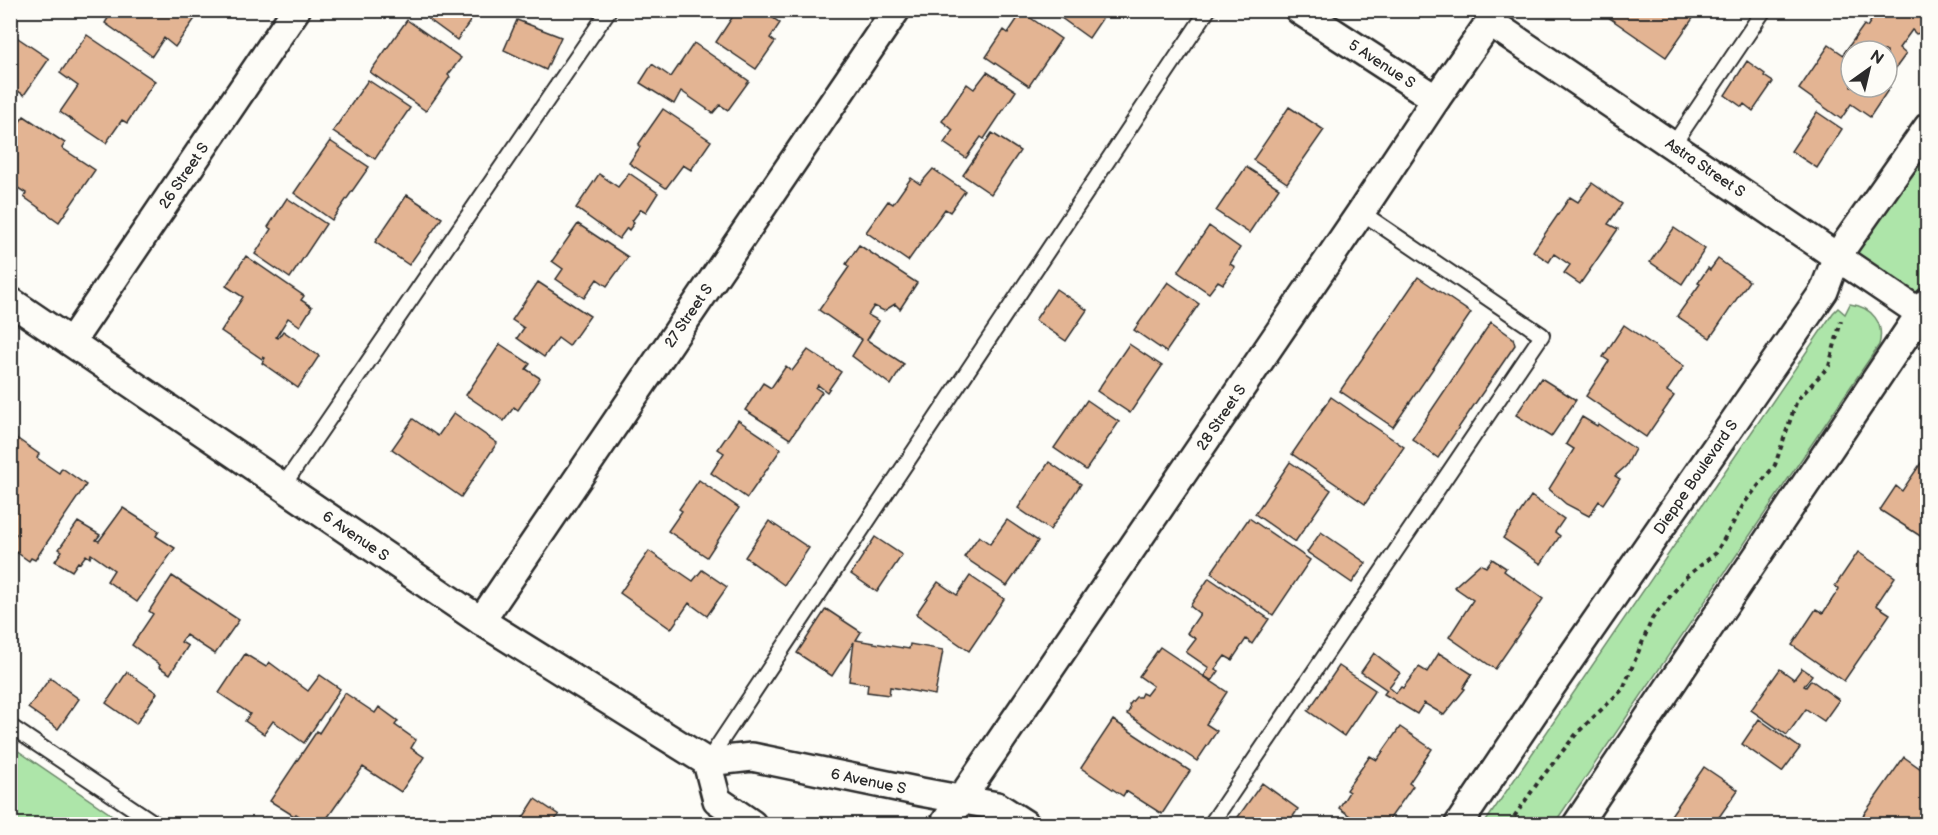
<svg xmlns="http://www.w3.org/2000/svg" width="1938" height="835" font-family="'Balsamiq Sans',sans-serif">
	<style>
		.green { fill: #ade5a9; stroke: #6c886a; stroke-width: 1.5 }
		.building { fill: #e3b493; stroke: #2b2b2b; stroke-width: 1.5 }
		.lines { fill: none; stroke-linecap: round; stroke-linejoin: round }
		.lane-casing { stroke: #2b2b2b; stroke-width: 18 }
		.street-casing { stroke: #2b2b2b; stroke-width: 32 }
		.path { stroke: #2b2b2b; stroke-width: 4; stroke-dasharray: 4.5 4.5; stroke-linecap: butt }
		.lane { stroke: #fdfcf7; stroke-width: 14 }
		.street { stroke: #fdfcf7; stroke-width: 27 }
		.labels { text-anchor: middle; stroke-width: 4.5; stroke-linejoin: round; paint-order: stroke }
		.street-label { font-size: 15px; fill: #2b2b2b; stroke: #fdfcf7 }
	</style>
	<rect width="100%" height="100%" fill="#fdfcf7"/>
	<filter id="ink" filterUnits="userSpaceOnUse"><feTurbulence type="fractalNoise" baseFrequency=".0167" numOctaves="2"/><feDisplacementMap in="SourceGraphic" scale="12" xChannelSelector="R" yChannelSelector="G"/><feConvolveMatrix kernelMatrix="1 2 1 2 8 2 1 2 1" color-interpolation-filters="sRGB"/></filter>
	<g filter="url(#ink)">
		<path class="green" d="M1927 127 1928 302 1837 256Z
			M1850 304C1872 307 1885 323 1879 345L1554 824H1484L1833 313 1838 308 1845 314Z
			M11 746 125 824H11Z"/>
		<path class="building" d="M113 10H201L175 47 164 38 152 56 105 23Z
			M416 10H478L457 40Z
			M737 10H762L780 23 770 38 775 42 756 69 716 42Z
			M1050 10H1108L1089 38Z
			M1598 10H1691L1696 14 1666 57Z
			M1881 10H1928V26L1924 32 1916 34 1912 30 1899 48 1906 54 1887 80V51H1851V57L1844 53 1864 25 1867 27 1876 13 1878 14Z
			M1022 12 1061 39 1029 86 986 57 1004 30 1008 33Z
			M407 20 461 58 448 75 450 77 426 111 370 72Z
			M517 20 561 37 546 70 504 50Z
			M12 34 49 59 24 95 10 86V37Z
			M87 35 155 81 127 123 122 120 106 143 60 112 78 86 60 73Z
			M694 43 749 81 728 110 720 105 713 113 681 91 674 104 640 83 652 64 671 77Z
			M1829 45 1851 60V87H1887V84L1890 87 1870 117 1851 104 1841 119 1799 89Z
			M1747 61 1765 74 1764 76 1773 82 1753 111 1744 104 1742 107 1725 95Z
			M987 72 1016 91 984 139 981 137 966 158 944 143 953 130 942 121 967 84 974 89Z
			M368 80 410 108 375 159 333 131Z
			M1289 107 1324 130 1287 183 1253 160Z
			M663 109 711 141 691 170 683 165 666 188 629 163 640 147 638 145Z
			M1817 112 1842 129 1817 168 1791 151Z
			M24 116 65 143 62 148 95 170 59 222 24 197 26 193 10 183V135Z
			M992 133 1020 151 991 194 963 175Z
			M330 141 369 167 332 220 294 193Z
			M1246 167 1279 188 1249 233 1216 211Z
			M933 169 965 191 950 212 945 209 908 261 866 232 888 201 893 204 911 178 920 184Z
			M629 173 658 193 646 212 641 209 632 221 634 223 629 230 627 228 619 239 576 208 599 174 618 187Z
			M1592 183 1622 204 1608 224 1618 229 1580 284 1564 273 1570 265 1554 254 1549 262 1533 251 1570 197 1578 202Z
			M407 195 442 218 409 265 375 242Z
			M287 198 326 224 290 278 255 254 271 229 268 227Z
			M578 224 628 257 607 286 597 279 584 298 556 279 563 269 552 261Z
			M1209 226 1240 248 1230 264 1235 267 1223 284 1218 281 1209 293 1178 272Z
			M1674 228 1705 249 1682 284 1650 262Z
			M859 245 917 283 900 309 895 304 884 311 874 306 868 315 879 321 867 340 904 364 891 385 852 356 862 340 819 310 849 267 846 264Z
			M246 256 304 296 301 300 312 307 300 326 288 318 276 337 278 338 283 331 319 356 298 388 262 363 265 358 263 357 262 359 221 331 243 297 226 286Z
			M1718 259 1749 281 1710 338 1677 316 1700 284 1698 283 1708 268 1710 270Z
			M1418 277 1471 313 1393 427 1340 391Z
			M538 282 590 316 569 346 558 338 544 357 517 338 524 328 512 320Z
			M1168 282 1199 304 1166 352 1134 330Z
			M1056 289 1087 310 1066 341 1035 320Z
			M1491 322 1513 338 1515 345 1438 458 1412 439Z
			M1624 325 1684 366 1667 391 1674 396 1646 437 1586 396 1609 361 1603 357Z
			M500 344 530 364 526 369 540 378 518 410 514 407 504 421 466 395Z
			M1129 344 1162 366 1130 413 1097 391Z
			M808 350 841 372 827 392 818 385 816 388 822 392 790 439 745 410 763 383 771 388 786 366 792 371Z
			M1541 378 1576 400 1551 437 1516 415Z
			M1331 397 1404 447 1365 504 1292 454Z
			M1087 400 1119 422 1086 470 1054 448Z
			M454 413 497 443 461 497 392 449 413 419 438 436Z
			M1582 417 1597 426 1598 424 1635 449 1626 466 1615 476 1620 479 1603 504 1599 501 1589 516 1566 504 1549 489 1574 449 1566 444Z
			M738 420 781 449 747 498 711 473 724 453 718 449Z
			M15 437 39 454 37 458 59 473 62 468 86 485 35 560 31 558 29 561 12 549 14 546 10 543 16 534 10 531V510L16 502 10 498V485L15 479 10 476V444Z
			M1923 460 1928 464V541L1880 510 1896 486 1902 491Z
			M1049 462 1081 484 1050 530 1018 508Z
			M1290 462 1331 490 1295 542 1255 514Z
			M699 480 739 508 707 557 668 531 682 511 679 509Z
			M1531 496 1564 519 1555 532 1560 536 1541 564 1503 538Z
			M123 508 159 531 156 536 175 548 137 602 107 581 114 570 91 554 90 558 86 555 80 563 78 562 72 571 55 561 62 551 59 549 78 522 100 535 96 540 99 541Z
			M1249 518 1310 560 1273 615 1211 573Z
			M1007 520 1038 541 1007 586 964 557 979 536 990 544Z
			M769 521 809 548 784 585 745 557Z
			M1321 532 1366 563 1352 583 1307 552Z
			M875 537 902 555 877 592 851 574Z
			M649 551 693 581 702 570 727 587 707 616 689 603 671 629 620 593Z
			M1858 552 1895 577 1876 605 1890 614 1844 681 1792 645 1816 609 1823 613 1839 589 1835 586Z
			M1492 559 1506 568 1504 571 1543 599 1495 669 1449 637 1473 600 1454 587 1480 564 1486 567Z
			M172 576 239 620 215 654 186 635 181 642 188 646 170 674 159 667 160 665 132 645 153 614 149 611Z
			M970 576 1004 599 969 651 916 614 938 582 957 595Z
			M1209 578 1269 619 1252 644 1246 639 1232 660 1225 656 1215 669 1219 671 1212 681 1204 676 1209 668 1186 652 1196 639 1187 633 1200 614 1190 606Z
			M826 609 861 632 856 640 909 649 910 644 943 650 935 695 890 687 889 695 867 692 868 684 849 681 854 642 832 676 797 653Z
			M1160 647 1227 692 1206 724 1217 731 1197 761 1127 714 1130 709 1129 705 1136 697H1140L1142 693 1146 695 1153 686 1139 676Z
			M1374 653 1400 673 1389 687 1396 693 1401 687 1403 688 1419 667 1427 672 1439 653 1472 674 1463 688 1465 689 1444 715 1424 703 1417 714 1384 694 1387 690 1361 672Z
			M245 654 266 667 269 662 308 691 320 675 340 689 304 743 273 721 264 734 245 721 250 714 219 693Z
			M1339 666 1375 690 1344 736 1308 711Z
			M1802 668 1812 675 1804 686 1806 687 1811 680 1839 700 1824 721 1806 709 1787 735 1751 710 1780 669 1794 679Z
			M127 672 157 693 136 724 106 703Z
			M50 678 79 699 58 729 28 708Z
			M345 693 375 713 379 707 398 721 395 725 416 740 411 748 424 757 401 792 363 767 323 824H311L296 814 294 816 270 801 317 731 319 733Z
			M1759 719 1800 748 1782 772 1742 744Z
			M1113 720 1190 771 1162 814 1126 791 1123 796 1081 768Z
			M1400 727 1432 749 1409 783 1413 786 1386 824H1361L1339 808 1349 792 1346 790 1370 756 1377 760Z
			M1904 757 1928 774V824H1857Z
			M1704 767 1738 790 1719 817 1729 824H1665Z
			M1262 783 1298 809 1288 824H1233Z
			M535 799 559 815 554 821 559 824H519Z"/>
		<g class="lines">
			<g class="lane-casing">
				<path id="lane" d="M1673 145 1764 10
					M283 486 609 10
					M10 726 156 824
					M707 762 1208 10
					M1211 824 1542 335 1361 212"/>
			</g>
			<g class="street-casing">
				<g id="street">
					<path id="s1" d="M1299 10 1436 99"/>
					<path id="s2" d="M1490 22 1920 313"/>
					<path id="s3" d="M10 301 481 621 707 762 752 757 921 792 997 806 1025 824"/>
					<path id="s4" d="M71 342 296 10"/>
					<path id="s5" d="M481 621 896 10"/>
					<path d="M707 762 717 800 752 824"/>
					<path id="s6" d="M944 824 1361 212 1436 99 1498 10"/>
					<path id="s7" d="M1459 824 1550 688 1824 291 1837 256 1928 127"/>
					<path d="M1577 824 1928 302"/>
				</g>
			</g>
			<path class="path" d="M1509 824 1539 781 1577 733 1623 689 1652 619 1685 578 1716 553 1745 502 1775 465 1797 400 1829 366 1841 321"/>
			<use href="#lane" class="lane"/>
			<use href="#street" class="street"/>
		</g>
	</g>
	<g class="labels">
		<g class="street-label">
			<text dy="5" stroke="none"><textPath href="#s1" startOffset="99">5 Avenue S</textPath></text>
			<text dy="5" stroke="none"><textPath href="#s2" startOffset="260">Astra Street S</textPath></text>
			<text dy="5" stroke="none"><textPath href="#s4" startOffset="201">26 Street S</textPath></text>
			<text dy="5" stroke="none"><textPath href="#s5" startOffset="369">27 Street S</textPath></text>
			<text dy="5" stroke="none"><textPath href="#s6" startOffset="492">28 Street S</textPath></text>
			<text dy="5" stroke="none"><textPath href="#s7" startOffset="420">Dieppe Boulevard S</textPath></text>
			<text dy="5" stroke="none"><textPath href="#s3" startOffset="418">6 Avenue S</textPath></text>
			<text dy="5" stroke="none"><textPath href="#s3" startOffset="1000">6 Avenue S</textPath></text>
		</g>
	</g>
	<rect width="1938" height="835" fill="none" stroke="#fdfcf7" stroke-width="36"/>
	<rect x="18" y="18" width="1902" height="799" fill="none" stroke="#2b2b2b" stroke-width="2" filter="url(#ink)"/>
	<g transform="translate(1869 69) rotate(34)"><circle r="28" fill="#fdfcf7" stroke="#a9a8a5" stroke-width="1.5"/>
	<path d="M0-4.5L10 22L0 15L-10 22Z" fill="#2b2b2b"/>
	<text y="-9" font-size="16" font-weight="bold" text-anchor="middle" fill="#2b2b2b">N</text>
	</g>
</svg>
